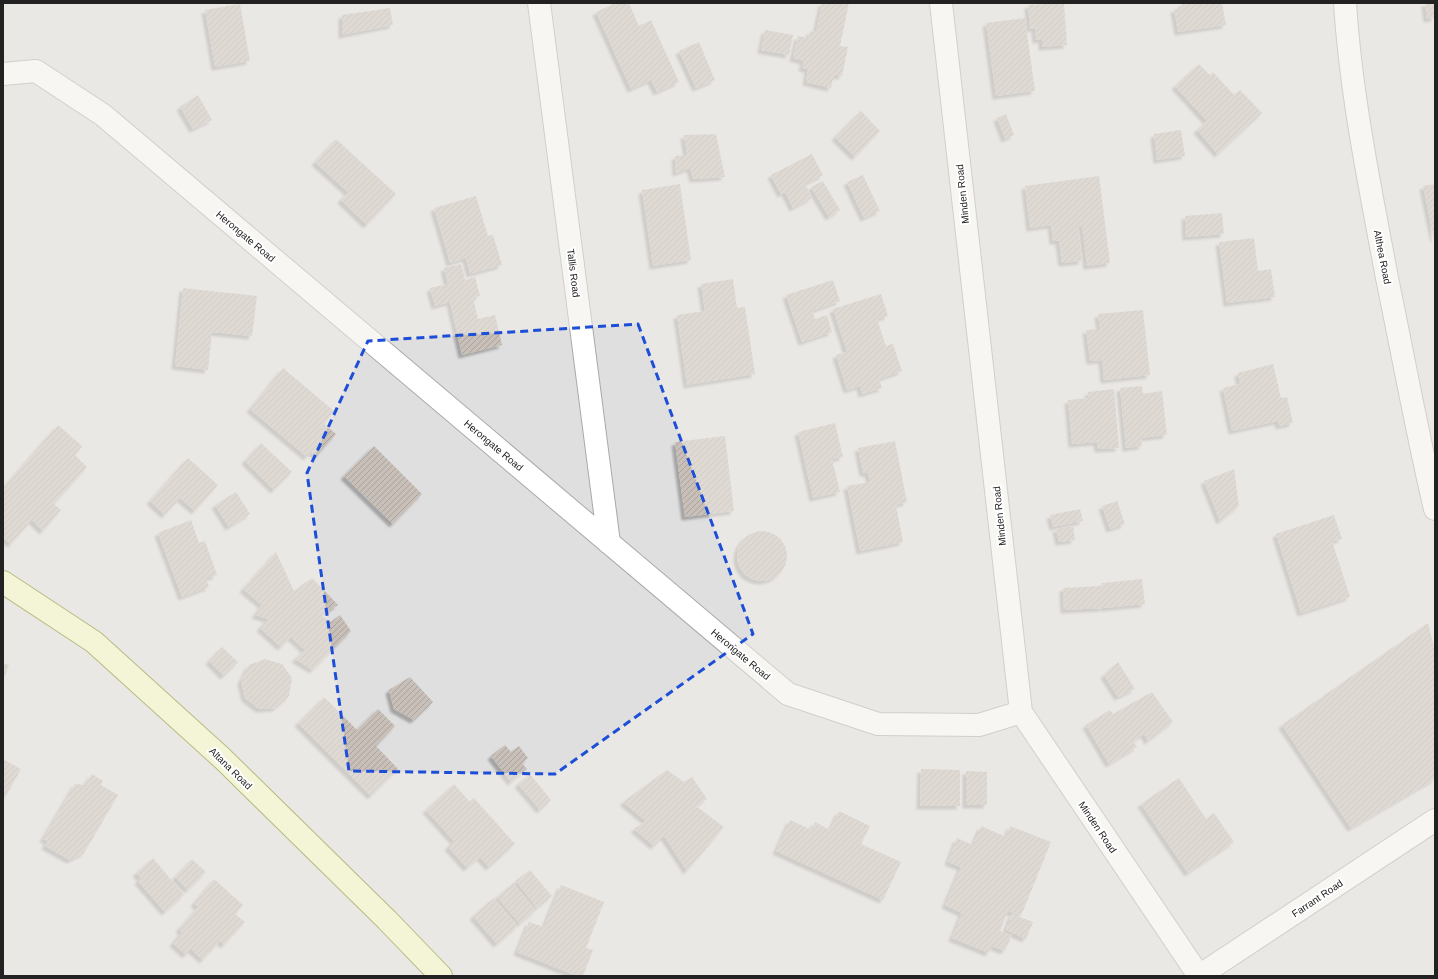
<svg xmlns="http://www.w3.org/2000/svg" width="1438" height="979" font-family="Helvetica,sans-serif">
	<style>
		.residential { fill: #e0dfdf }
		.building { fill: url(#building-hatch); filter: url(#shadow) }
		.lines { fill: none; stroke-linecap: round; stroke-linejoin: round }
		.minor-casing { stroke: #a9a9a9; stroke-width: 24 }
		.secondary-casing { stroke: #707d05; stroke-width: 24 }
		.minor { stroke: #fff; stroke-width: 22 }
		.secondary { stroke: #f7fabf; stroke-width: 22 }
		.marked { fill: none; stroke: #1d4ed8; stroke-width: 3; stroke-dasharray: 8 5; stroke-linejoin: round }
		.labels { text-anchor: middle; stroke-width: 4; stroke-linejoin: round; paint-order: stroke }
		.street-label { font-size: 10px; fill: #222; stroke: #fff }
	</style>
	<defs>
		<pattern id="building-hatch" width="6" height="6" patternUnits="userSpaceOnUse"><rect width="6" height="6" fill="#c7bfb8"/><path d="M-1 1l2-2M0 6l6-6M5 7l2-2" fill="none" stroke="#aba49e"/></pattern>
		<filter id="shadow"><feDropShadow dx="-3.5" dy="3.5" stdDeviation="1" flood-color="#0004"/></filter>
	</defs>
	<rect width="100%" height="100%" fill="#f2efe9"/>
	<path class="residential" d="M3 3H1435V976H3Z"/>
	<path class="building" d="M616 3H629L639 26 651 20 679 82 657 92 651 80 631 89 596 12Z
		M822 3H849L840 46 848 47 842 76 834 75 831 88 806 82 808 69 802 68 804 61 793 58 798 36 808 38 810 31 816 32Z
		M1064 3 1067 45 1042 47V39L1036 40 1035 28 1030 29 1028 5Z
		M1182 3H1222L1226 25 1178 32 1174 9 1182 8Z
		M1425 3H1435V18L1427 19Z
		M240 4 250 61 215 67 205 10Z
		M390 8 393 25 342 35V15Z
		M1025 18 1035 91 996 96 986 23Z
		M765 30 793 35 789 55 761 50Z
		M699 42 715 80 696 88 679 51Z
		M1199 64 1210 75 1213 72 1234 95 1240 90 1262 113 1218 154 1197 130 1207 121 1175 86Z
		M198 95 212 120 193 129 180 107Z
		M861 111 880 131 855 157 835 137Z
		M1006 114 1014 135 1005 139 997 118Z
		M1181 130 1185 156 1157 160 1154 134Z
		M716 134 725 177 693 179 690 168 676 173 675 156 687 155 684 135Z
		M336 139 396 194 367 225 341 200 348 192 315 162Z
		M812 154 823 175 805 184 812 198 793 208 785 192 781 194 771 175Z
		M863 175 880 211 864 218 847 182Z
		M1099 176 1110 263 1087 266 1082 226 1078 227 1082 261 1062 263 1059 241H1053L1051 225 1030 228 1025 186Z
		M823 181 840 210 829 217 811 187Z
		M680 184 691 260 653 266 642 190Z
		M1435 184V238L1434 239 1423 186Z
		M476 196 488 236 493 235 502 265 470 274 466 258 450 263 434 208Z
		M1222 213 1224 234 1186 237 1185 216Z
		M1254 238 1258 271 1271 269 1275 297 1227 303 1219 242Z
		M461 264 465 280 475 277 480 296 473 298 478 319 495 315 502 345 462 355 450 302 435 306 430 288 448 284 444 268Z
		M733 279 737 308 745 307 755 374 687 385 677 315 705 311 701 284Z
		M833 280 840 301 812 311 815 319 827 315 832 332 802 342 786 295Z
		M183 288 257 296 252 336 212 332 208 370 175 366Z
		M881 294 888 316 877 319 886 346 893 344 902 371 879 379 882 388 862 394 860 386 847 390 836 355 847 352 833 309Z
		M1143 310 1150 375 1104 380 1102 360 1090 361 1086 330 1100 329 1098 314Z
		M1273 364 1281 398 1287 397 1293 423 1279 426 1278 421 1232 431 1223 388 1240 384 1238 373Z
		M283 368 334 411 324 424 336 434 317 456 311 452 307 457 250 409Z
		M1142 386 1143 394 1162 391 1167 435 1141 438 1142 446 1126 448 1120 388Z
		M1114 389 1119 448 1098 449 1097 442 1072 444 1068 400 1089 398 1088 392Z
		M835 423 843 457 832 459 840 492 813 498 798 432Z
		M58 425 82 446 75 455 87 467 54 504 61 510 43 531 32 520 11 544 3 538V488Z
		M725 436 734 511 685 517 675 442Z
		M895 441 907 502 896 505 903 542 860 551 847 486 870 482 868 473H863L858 448Z
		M261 443 292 472 274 490 245 461Z
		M374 446 422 494 393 524 344 476Z
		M188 458 218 485 195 511 180 498 165 515 150 501Z
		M1234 469 1239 506 1220 521 1204 481Z
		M236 492 250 514 229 527 215 505Z
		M1117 501 1125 524 1110 529 1102 506Z
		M1080 509 1083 521 1053 527 1050 515Z
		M1334 515 1342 539 1332 541 1350 597 1301 613 1276 534Z
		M191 520 199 543 205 541 217 575 206 579 209 587 182 597 158 533Z
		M1073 526 1075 540 1059 542 1056 529Z
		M737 556a25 25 0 1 1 50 0a25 25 0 1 1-50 0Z
		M276 552 294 591 312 578 338 605 321 615 331 622 340 615 351 631 313 670 295 659 305 650 291 637 281 647 260 628 268 619 255 615 262 605 243 589Z
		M1142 579 1145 604 1104 608 1102 583Z
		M1102 586 1103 608 1064 610 1063 588Z
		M1428 623 1435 651V779L1351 828 1282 725Z
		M222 647 238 662 224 676 209 661Z
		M265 659 282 664 292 678 289 696 276 708 259 709 245 698 241 681 249 665Z
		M1118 662 1135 689 1118 697 1104 675Z
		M3 663 9 665 3 681Z
		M410 677 433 702 414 720 394 709 389 690Z
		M1152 692 1173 722 1148 741 1144 734 1133 741 1137 747 1109 764 1086 725 1110 710 1113 714Z
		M324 697 357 730 378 709 395 726 376 746 398 769 371 796 298 723Z
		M505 745 511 752 519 746 528 758 522 763 527 769 511 782 491 756Z
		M3 759 21 769 3 801Z
		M921 769 960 770V806H920Z
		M667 770 684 782 692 777 707 799 696 806 724 827 687 871 664 836 654 846 634 829 646 821 623 802Z
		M966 771 987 772V805H966Z
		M92 774 103 781 101 785 118 795 84 853 70 860 45 846 48 841 43 839 75 784 85 785Z
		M530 774 551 800 540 810 518 784Z
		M1179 778 1206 819 1214 813 1234 842 1188 873 1141 804Z
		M454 784 470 802 474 798 515 844 489 867 480 857 467 868 448 847 454 841 426 810Z
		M839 811 870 826 861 844 901 862 883 900 776 851 790 820 812 830 815 822 830 830Z
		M981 826 1006 837 1010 826 1051 842 1021 916 1008 911 1000 931 1012 935 1005 951 992 946 989 953 952 938 962 913 945 905 961 867 948 862 957 838 973 845Z
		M153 858 184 895 165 912 138 881 141 878 136 873Z
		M192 859 206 872 188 890 175 877Z
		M530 870 552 896 537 908 516 881Z
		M214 879 243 905 235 914 245 922 224 945 220 941 203 960 191 949 186 955 173 943 182 932 179 929 198 907 194 903Z
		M513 883 536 910 520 924 497 897Z
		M561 885 604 902 586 948 593 950 583 976H577L517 952 529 922 544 927Z
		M494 898 518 926 497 944 473 916Z
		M1012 914 1033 922 1026 939 1006 930Z"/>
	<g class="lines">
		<g class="minor-casing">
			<path id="minor" d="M539 3 609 543
				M941 3 1021 712 1199 976
				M1345 3C1351 96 1370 187 1387 278 1403 355 1417 433 1435 509
				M3 74 36 71 103 115 788 694 878 724 979 725 1021 712
				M1199 976 1435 820"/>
		</g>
		<g class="secondary-casing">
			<path id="secondary" d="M3 582 94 642 223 759 387 920 441 976"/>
		</g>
		<use href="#minor" class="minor"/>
		<use href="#secondary" class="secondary"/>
	</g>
	<path d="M0 0H1438V979H0ZM638 324 753 634 555 774 349 771 307 473 368 341Z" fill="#f2efe9" fill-opacity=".55" fill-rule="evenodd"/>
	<path class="marked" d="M638 324 753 634 555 774 349 771 307 473 368 341Z"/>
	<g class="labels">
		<g class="street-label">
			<text transform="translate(962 194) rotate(-96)" y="4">Minden Road</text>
			<text transform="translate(246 236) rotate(40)" y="4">Herongate Road</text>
			<text transform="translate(1383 257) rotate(79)" y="4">Althea Road</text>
			<text transform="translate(574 273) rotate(83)" y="4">Tallis Road</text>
			<text transform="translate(494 445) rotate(40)" y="4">Herongate Road</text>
			<text transform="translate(999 516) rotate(-96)" y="4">Minden Road</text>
			<text transform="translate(741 654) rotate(40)" y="4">Herongate Road</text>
			<text transform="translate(231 768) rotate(44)" y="4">Altana Road</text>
			<text transform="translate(1098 827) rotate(56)" y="4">Minden Road</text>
			<text transform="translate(1317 898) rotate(-34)" y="4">Farrant Road</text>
		</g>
	</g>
	<rect width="1438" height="979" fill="none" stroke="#222222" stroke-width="8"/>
</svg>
